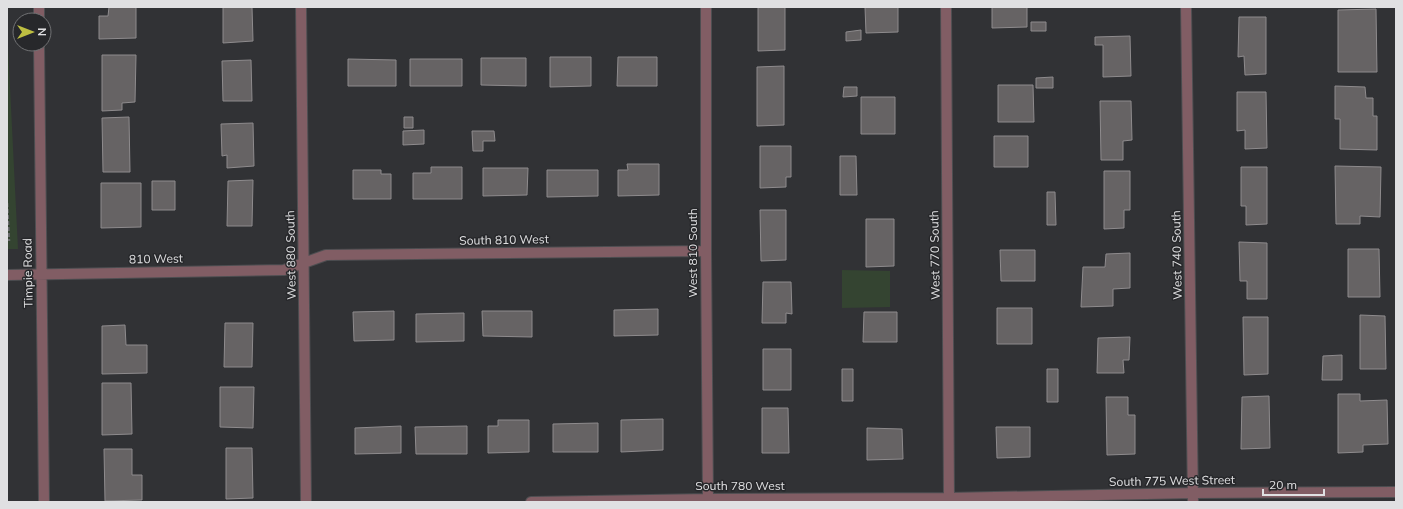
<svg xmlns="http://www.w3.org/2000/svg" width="1403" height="509" font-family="Mulish,sans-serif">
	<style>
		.green { fill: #344431 }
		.building { fill: #666364; stroke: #8e8b8d }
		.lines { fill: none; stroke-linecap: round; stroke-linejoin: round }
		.street-casing { stroke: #4d4e51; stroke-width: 12 }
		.path { stroke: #6b6c6f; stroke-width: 2.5; stroke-dasharray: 4 2; stroke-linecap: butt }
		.street { stroke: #815d64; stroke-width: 10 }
		.labels { text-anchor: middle; stroke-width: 3; stroke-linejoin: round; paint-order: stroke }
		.street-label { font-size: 12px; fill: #e0e0e2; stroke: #27282b }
	</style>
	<rect width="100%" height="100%" fill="#313235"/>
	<path class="green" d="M7 26 18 249H7Z
		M842 270 890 271V307L842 308Z"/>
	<path class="building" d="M109 7H136V38L99 39V16H108Z
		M223 7H252L253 41 223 43Z
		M758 7H785V50L758 51Z
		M865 7H898V32L866 33Z
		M992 7H1027V27L992 28Z
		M1376 9 1377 72H1338V10Z
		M1239 17H1266V74L1245 75 1244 56 1238 57Z
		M1031 22H1046V31H1031Z
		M861 30V40L846 41V32Z
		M1130 36 1131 76 1103 77V45H1095V37Z
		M102 55H136L135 102 122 103V110L102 111Z
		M550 57H591V86L550 87Z
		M618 57H657V86H617Z
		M481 58H526V86L481 85Z
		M348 59 396 60V86H348Z
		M410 59H462V86H410Z
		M251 60 252 101H223L222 61Z
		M784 66V125L757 126V67Z
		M1053 77V88H1036V78Z
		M998 85H1033L1034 122H998Z
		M1335 86 1365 87 1366 98H1373V116H1377V150L1340 149V119H1335Z
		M844 87H857V96L843 97Z
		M1237 92H1266L1267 148 1245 149V130L1237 131Z
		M861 97H895V134H861Z
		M1100 101H1131L1132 140 1123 141V160H1101Z
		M129 117 130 172H103L102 118Z
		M404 117H413V128H404Z
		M253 123 254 166 227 168V155L222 156 221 124Z
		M424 130V144L403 145V131Z
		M472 131H494L495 141H483V151H473Z
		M994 136H1028V167H994Z
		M760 146H791V177H786V187L760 188Z
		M840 156H856L857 195H840Z
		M627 164H659V195L618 196V170H628Z
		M1335 166 1381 167 1380 217 1360 216V224H1336Z
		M431 167H462V199H413V173H431Z
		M1241 167H1267V224L1246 225V206H1241Z
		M483 168H528L527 195 483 196Z
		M353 170H381V174H391V199H353Z
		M547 170H598V196L547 197Z
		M1104 171H1130V210H1124V228L1104 229Z
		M253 180 252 226H227L228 181Z
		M152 181H175V210H152Z
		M101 183H141V227L101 228Z
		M1047 192H1055L1056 225H1047Z
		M760 210H786V260L761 261Z
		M866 219H894V266L866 267Z
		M1239 242 1267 243V299H1247V281H1240Z
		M1348 249H1379L1380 297H1348Z
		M1000 250H1035V281H1001Z
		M1130 253V288L1113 289V306L1081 307 1083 267H1105L1106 254Z
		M763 282H791L792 314 786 313V323H762Z
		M997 308H1032V344H997Z
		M658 309V335L614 336V310Z
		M394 311V340L354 341 353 312Z
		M482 311H532V337L483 336Z
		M864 312H897V342H863Z
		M464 313V341L416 342V314Z
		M1360 315 1385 316 1386 369H1360Z
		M1243 317H1268V374L1244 375Z
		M225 323H253L252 367H224Z
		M125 325 126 345H147V373L102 374V326Z
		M1130 337 1129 360H1123L1124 373H1097L1098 338Z
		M763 349H791V390H763Z
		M1342 355V380H1322L1323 356Z
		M842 369H853V401H842Z
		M1047 369H1058V402H1047Z
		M102 383H131L132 434 102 435Z
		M220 387H254L253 428 220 427Z
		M1338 394H1360V401L1387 400 1388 444 1363 445V452L1338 453Z
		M1269 396 1270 448 1241 449 1242 397Z
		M1106 397H1128V415H1135V454L1107 455Z
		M762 408H788L789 453H762Z
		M663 419V450L621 452V420Z
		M498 420H529V452L488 453V426H498Z
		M598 423V452H553V424Z
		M401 426V453L355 454V428Z
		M467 426V454H416L415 427Z
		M996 427H1030V457L997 458Z
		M867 428 902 429 903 459 867 460Z
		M226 448H252L253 498 226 499Z
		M104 449H132V475H142V500L105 501Z"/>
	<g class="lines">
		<g class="street-casing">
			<path id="street" d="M39 7V20
				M301 7 306 502
				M706 7V251L708 499
				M946 7 949 502
				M1186 7 1193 502
				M39 44 44 502
				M7 275 284 270 326 255 706 251
				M531 502 708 499 949 498 1193 493 1396 492"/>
		</g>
		<path class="path" d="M7 203 9 241"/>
		<use href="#street" class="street"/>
	</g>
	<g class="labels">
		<g class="street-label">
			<text transform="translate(504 240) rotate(-1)" y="4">South 810 West</text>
			<text transform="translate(693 253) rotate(-90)" y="4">West 810 South</text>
			<text transform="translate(291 255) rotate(-91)" y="4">West 880 South</text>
			<text transform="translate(935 255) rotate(-91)" y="4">West 770 South</text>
			<text transform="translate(1177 255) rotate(-91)" y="4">West 740 South</text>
			<text transform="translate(156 259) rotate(-1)" y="4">810 West</text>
			<text transform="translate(28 273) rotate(-91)" y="4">Timpie Road</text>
			<text transform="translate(1172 481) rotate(-1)" y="4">South 775 West Street</text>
			<text x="740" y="490">South 780 West</text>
		</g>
	</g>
	<rect width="1403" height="509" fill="none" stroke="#e0e0e2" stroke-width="16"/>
	<g transform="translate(32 32) rotate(90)"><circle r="19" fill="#27282b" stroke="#717274"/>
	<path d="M0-3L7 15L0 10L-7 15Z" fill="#bebf42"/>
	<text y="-6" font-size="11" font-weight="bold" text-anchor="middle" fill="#e0e0e2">N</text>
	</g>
	<path d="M1263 489v6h61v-6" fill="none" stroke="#e0e0e2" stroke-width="2"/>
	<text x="1269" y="489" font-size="12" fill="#e0e0e2" stroke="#27282b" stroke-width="3" paint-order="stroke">20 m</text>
</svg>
